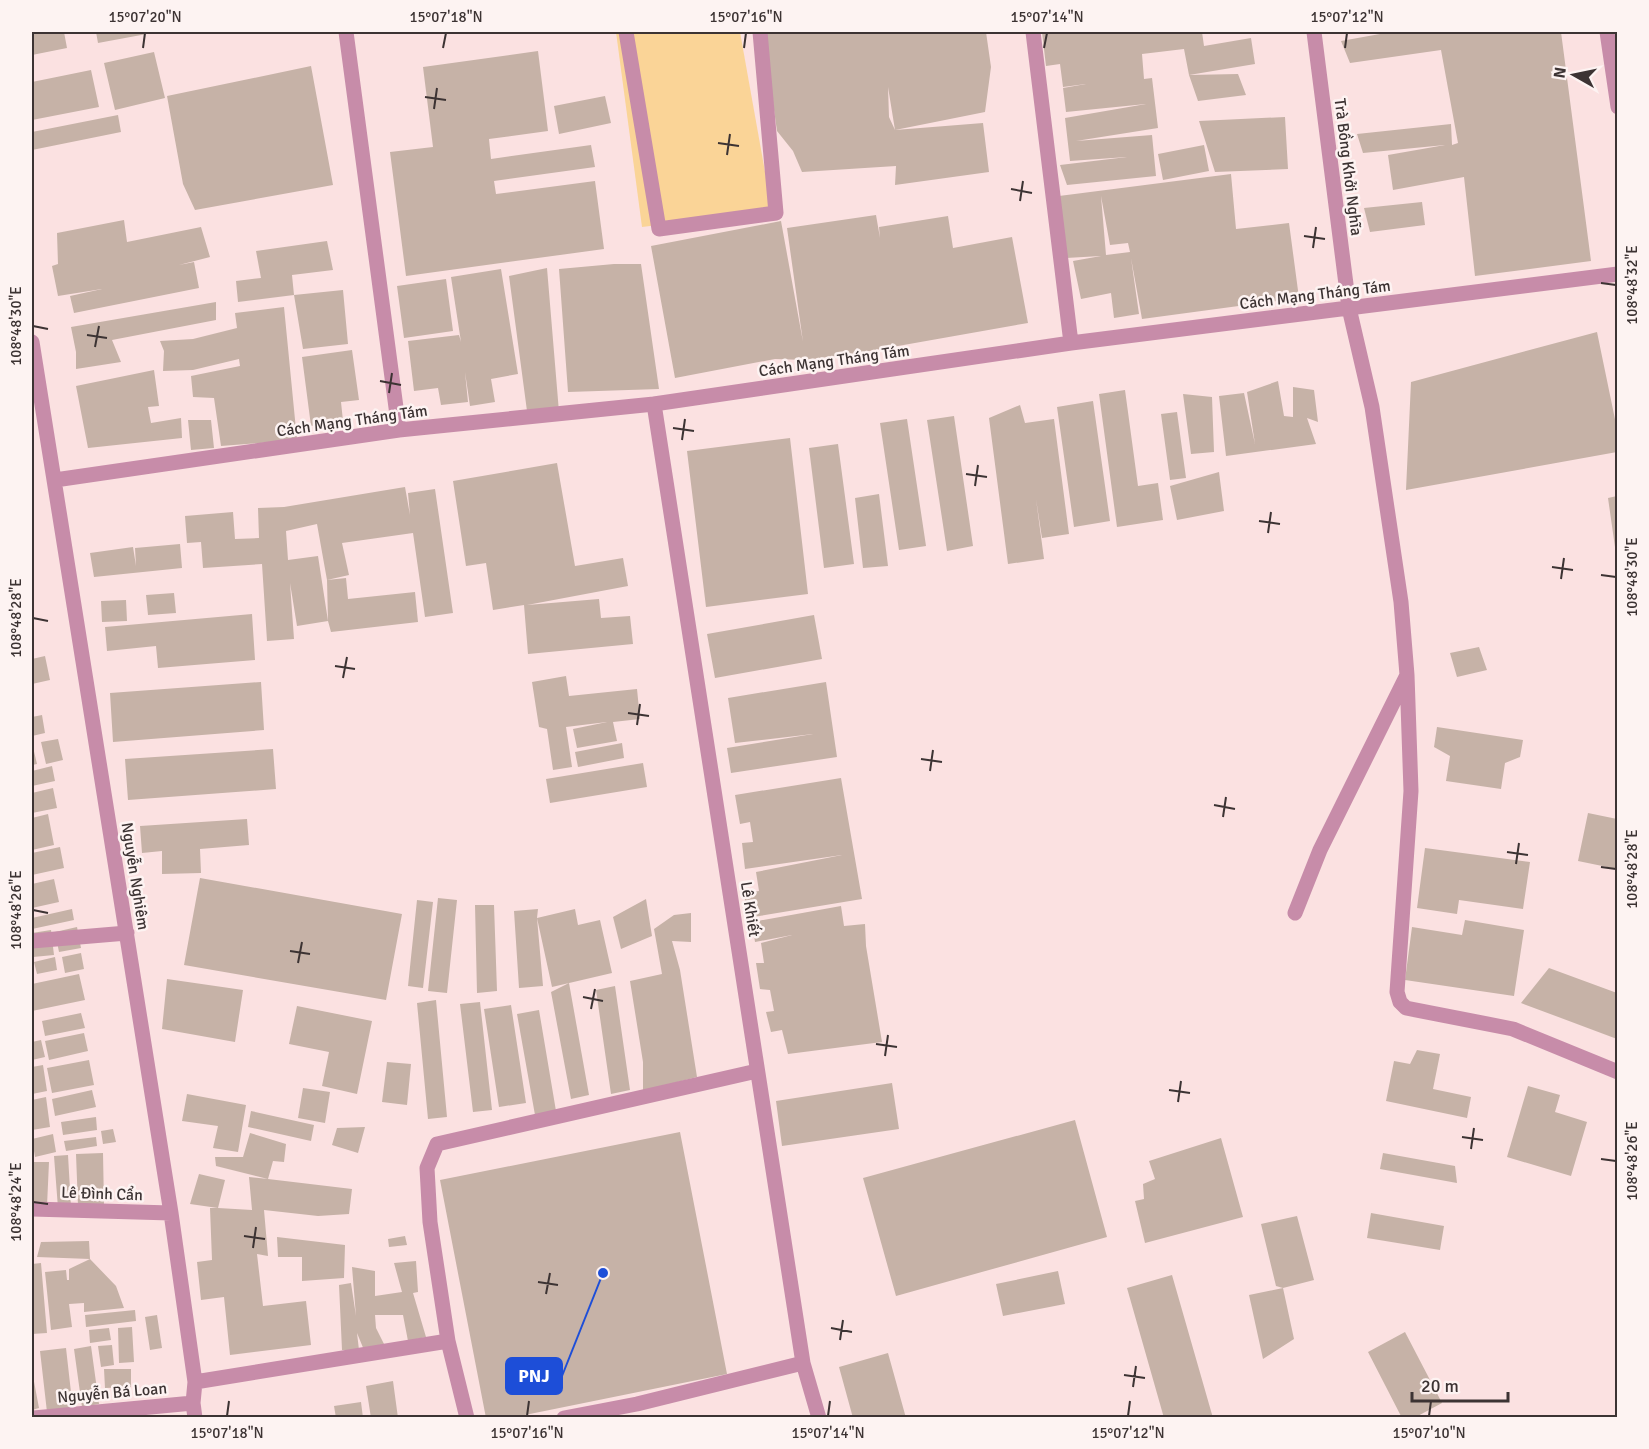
<svg xmlns="http://www.w3.org/2000/svg" width="1649" height="1449" font-family="Signika,sans-serif">
	<style>
		.green { fill: #fad497 }
		.building { fill: #c6b2a7; fill-rule: evenodd }
		.lines { fill: none; stroke-linecap: round; stroke-linejoin: round }
		.minor { stroke: #c78ca9; stroke-width: 15 }
		.ticks { fill: none; stroke: #3c3333; stroke-width: 2 }
		.labels { text-anchor: middle; stroke-width: 5; stroke-linejoin: round; paint-order: stroke }
		.street-label { font-size: 16px; fill: #3c3333; stroke: #fdf3f2 }
		.leader { fill: none; stroke: #1d4ed8; stroke-width: 2 }
		.callout-dot { fill: #1d4ed8; stroke: #fdf3f2; stroke-width: 2 }
		.callout { fill: #1d4ed8; stroke: #1d4ed8; stroke-width: 2 }
		.callout-label { font-size: 18px; text-anchor: middle; font-weight: bold; fill: #fff }
		.neatline { fill: none; stroke: #3c3333; stroke-width: 2 }
		.ticks-label { font-size: 15px; text-anchor: middle; fill: #3c3333 }
	</style>
	<rect width="100%" height="100%" fill="#fbe1e1"/>
	<path class="green" d="M616 32H740L772 211 642 227Z"/>
	<path class="building" d="M32 32H64L67 48 32 55Z
		M96 32H152V33L98 43Z
		M763 32H986L991 67 985 112 895 130 983 123 989 172 895 185 896 166 802 172 793 151 777 131ZM888 87 895 130 889 117Z
		M1042 32H1202L1204 46 1251 38 1255 64 1189 75 1238 74 1246 95 1198 101 1189 75 1184 49 1142 54 1144 79 1152 78 1158 128 1076 141 1152 135 1156 176 1067 185 1060 165 1127 157 1070 161 1065 118 1146 104 1066 112 1063 88 1086 84 1063 87 1060 64 1046 66Z
		M1391 32H1561L1591 261 1475 276 1464 177 1393 190 1388 155 1445 145 1363 153 1357 134 1451 124 1452 145 1458 143 1441 50 1350 63 1341 41Z
		M538 51 548 131 489 139 491 159 591 145 595 167 494 181 496 194 595 181 604 249 406 276 390 152 433 147 423 67Z
		M154 52 165 98 115 110 104 63Z
		M311 66 333 185 195 210 183 184 167 96Z
		M91 70 99 107 32 120V82Z
		M605 96 611 123 559 134 554 106Z
		M118 115 121 132 32 150V132Z
		M1285 117 1288 169 1215 172 1199 121Z
		M1204 145 1209 171 1163 180 1158 154Z
		M1231 174 1236 229 1289 223 1299 298 1142 319 1131 258 1139 314 1114 318 1111 293 1081 299 1073 261 1101 256 1066 258 1059 196ZM1101 196 1110 245 1128 243 1130 252 1106 255Z
		M1422 202 1425 225 1370 232 1364 208Z
		M876 215 880 238 879 227 948 216 953 248 1012 237 1028 323 864 352 806 360 775 359 675 378 651 246 781 221 803 342 787 228Z
		M124 220 127 242 201 227 210 257 179 265 194 262 199 288 74 313 70 296 102 289 58 296 52 266 58 264 57 233Z
		M327 241 333 270 292 275 294 295 343 290 348 344 303 349 294 295 238 302 236 281 261 278 256 251Z
		M614 264H641L659 389 568 392 559 269Z
		M547 268 559 412 527 411 509 276Z
		M501 269 518 374 491 379 495 402 470 406 465 372 468 402 441 405 438 388 414 391 408 341 459 335 461 342 451 277Z
		M446 279 453 331 404 338 397 286Z
		M216 302V320L112 340 121 362 76 369V352L71 327Z
		M284 307 297 440 221 446 214 398 193 397 191 376 240 366 239 359 193 370 163 371 164 351 160 341 193 339 237 328 235 313Z
		M1597 332 1617 429V452L1406 490 1411 382Z
		M352 350 359 400 341 402 343 421 311 426 302 357Z
		M154 370 159 406 148 407 151 423 181 418 182 438 88 448 76 386Z
		M1278 381 1284 416 1293 417V387L1314 390 1318 422 1307 418 1316 444 1226 456 1219 396 1244 393 1255 444 1247 392Z
		M1125 390 1138 486 1158 483 1163 520 1117 527 1099 394Z
		M1183 394 1212 397 1214 452 1191 454Z
		M1093 401 1110 521 1074 527 1057 407Z
		M1020 405 1025 423 1054 419 1069 534 1042 538 1036 499 1044 559 1008 564 989 418Z
		M1177 412 1186 478 1170 480 1161 414Z
		M954 416 973 546 947 551 927 420Z
		M907 419 926 546 899 550 880 423Z
		M188 420H211L214 448 191 450Z
		M790 438 808 594 706 607 687 451Z
		M838 444 854 564 824 568 809 448Z
		M557 463 575 566 623 558 628 586 527 605 599 599 601 618 630 616 633 644 528 654 524 605 493 610 486 563 466 566 453 481Z
		M1219 472 1224 511 1177 520 1170 486Z
		M405 487 410 515 408 493 435 489 453 613 425 617 413 533 342 543 349 575 327 580 346 578 348 599 415 592 418 622 331 632 328 621 297 626 290 583 294 639 267 641 262 564 203 568 201 542 187 543 185 516 233 512 235 539 259 538 258 508 284 507ZM317 524 327 580 328 621 318 556 288 560 286 531Z
		M879 494 888 566 863 568 855 498Z
		M1617 496V554H1616L1608 498Z
		M180 544 182 568 94 577 90 553 133 547 136 566 135 548Z
		M174 593 176 613 148 615 146 595Z
		M126 600 127 621 102 622 101 601Z
		M252 614 255 660 158 668 156 646 107 651 105 627Z
		M814 615 822 659 715 678 707 634Z
		M1479 647 1487 670 1457 677 1450 653Z
		M45 656 50 680 32 684V659Z
		M566 676 569 696 637 689 640 719 613 722 617 741 577 748 573 729 607 722 566 727 572 767 553 770 547 729 539 727 532 682Z
		M261 682 264 730 113 742 110 693Z
		M826 682 837 757 731 773 727 748 813 734 735 743 728 698Z
		M42 715 45 733 32 736V717Z
		M1437 727 1523 740 1520 757 1505 763 1501 789 1446 781 1450 756 1434 747Z
		M58 739 63 760 46 764 41 742Z
		M32 743 37 764 32 765Z
		M622 743 624 758 578 767 575 752Z
		M273 749 276 789 128 800 125 759Z
		M643 763 647 787 550 803 546 779Z
		M52 766 55 781 32 786V771Z
		M841 778 862 899 747 918 744 893 759 891 756 872 842 855 745 869 742 843 753 842 750 822 740 824 735 795Z
		M53 788 57 808 32 813V793Z
		M1588 813 1617 819V869L1578 861Z
		M48 814 54 845 32 850V818Z
		M247 819 249 845 200 849 201 873 162 874V851L142 853 140 826Z
		M60 847 64 868 32 875V853Z
		M1425 848 1530 862 1523 909 1459 900 1457 914 1417 908Z
		M200 878 402 914 386 1000 184 965Z
		M54 879 59 902 32 908V884Z
		M438 898 457 900 447 993 428 991Z
		M646 899 652 936 621 949 613 917Z
		M417 900 433 902 423 988 408 986Z
		M475 905H494L497 991 477 993Z
		M841 906 844 926 865 924 866 946 882 1042 788 1054 782 1030 771 1032 766 1012 774 1011 770 990 760 989 756 963H764L761 943 792 935 755 942 752 922Z
		M72 909 74 920 32 929V918Z
		M538 909 537 918 575 909 578 925 600 920 612 973 552 987 537 918 543 986 519 988 514 911Z
		M691 913V942L672 941 680 970 697 1077 643 1091V1062L630 981 662 974 654 929 674 915Z
		M1465 920 1524 930 1514 996 1405 980 1412 927 1462 935Z
		M77 927 81 948 59 952 55 932Z
		M51 930 54 955 33 957 32 933Z
		M81 953 84 969 65 973 62 957Z
		M55 957 57 970 37 974 34 962Z
		M1549 968 1617 993V1039L1521 1003Z
		M79 974 85 1000 32 1011V984Z
		M167 979 243 990 235 1042 162 1029Z
		M569 983 589 1095 571 1099 551 992Z
		M615 986 630 1090 611 1094 596 990Z
		M436 1000 447 1117 428 1119 417 1003Z
		M480 1002 492 1110 473 1112 460 1004Z
		M511 1005 526 1103 499 1107 484 1009Z
		M297 1006 372 1021 357 1094 322 1086 329 1052 289 1044Z
		M539 1010 556 1111 535 1115 517 1014Z
		M81 1013 85 1028 45 1036 42 1021Z
		M84 1033 88 1051 49 1060 45 1041Z
		M41 1040 45 1057 32 1060V1042Z
		M1417 1050 1440 1054 1433 1089 1471 1097 1467 1118 1386 1101 1394 1061 1410 1064Z
		M89 1060 94 1085 52 1093 47 1068Z
		M387 1062 411 1064 407 1105 382 1102Z
		M43 1065 47 1091 32 1094V1067Z
		M892 1083 899 1129 782 1146 776 1101Z
		M1528 1086 1560 1095 1555 1112 1587 1122 1571 1176 1507 1157Z
		M303 1088 330 1092 325 1123 298 1118Z
		M92 1090 96 1107 55 1116 52 1099Z
		M187 1094 246 1105 238 1152 213 1148 218 1126 182 1121Z
		M46 1097 50 1127 32 1130V1100Z
		M251 1111 314 1125 311 1141 248 1127Z
		M96 1117 97 1130 63 1135 61 1122Z
		M1075 1120 1107 1237 896 1296 863 1178Z
		M365 1127 358 1153 332 1145 337 1128Z
		M113 1129 116 1142 103 1144 101 1131Z
		M680 1132 727 1374 510 1418H486L440 1180Z
		M250 1133 286 1144 284 1162 273 1161 268 1179 352 1189 349 1214 318 1216 264 1210 268 1256 257 1254 263 1306 306 1301 311 1345 230 1355 224 1297 201 1300 197 1262 212 1260 210 1208H218L190 1204 199 1174 225 1180 218 1208 252 1210 249 1177 268 1179 216 1166 215 1157H243Z
		M53 1134 56 1152 35 1157 32 1139Z
		M96 1137 97 1146 66 1151 64 1141Z
		M1221 1138 1243 1217 1145 1243 1135 1201 1144 1199 1143 1184 1155 1179 1149 1161Z
		M103 1153 104 1206H78L76 1154Z
		M1383 1153 1455 1166 1457 1183 1380 1169Z
		M68 1155 71 1207 58 1208 54 1156Z
		M32 1162H49L47 1206H32Z
		M1371 1213 1444 1226 1440 1250 1367 1238Z
		M1297 1216 1314 1280 1283 1288 1294 1339 1263 1359 1249 1295 1283 1288 1276 1286 1261 1224Z
		M405 1236 407 1245 389 1247 388 1239Z
		M277 1237 345 1245 344 1278 302 1281V1257H278Z
		M89 1241 90 1259 116 1286 124 1308 84 1312V1303L69 1304 72 1327 51 1330 45 1272 66 1270 67 1280H69V1269L90 1259 37 1257 41 1242Z
		M416 1261 418 1292 413 1293 426 1337 408 1341 403 1315H375L376 1328 385 1346 364 1350 357 1333 359 1350H342L339 1285 351 1283 356 1316 352 1267 375 1271V1296L402 1292 394 1263Z
		M41 1263 47 1333 32 1334V1264Z
		M1058 1271 1065 1304 1003 1316 996 1284Z
		M1172 1275 1213 1418H1164L1127 1288Z
		M135 1310 136 1321 86 1327 85 1315Z
		M157 1315 162 1348 150 1350 145 1317Z
		M132 1327 134 1362 119 1363 118 1328Z
		M109 1328 111 1340 90 1343 89 1330Z
		M1405 1332 1442 1403 1414 1418H1402L1368 1352Z
		M112 1345 114 1365 101 1367 98 1346Z
		M91 1346 99 1404 82 1407 74 1349Z
		M66 1348 73 1410 47 1412 40 1351Z
		M888 1353 906 1418H853L839 1367Z
		M104 1369H131V1387L105 1388Z
		M32 1371 39 1408 32 1410Z
		M393 1381 398 1418H371L366 1386Z
		M361 1402 363 1418H336L334 1406Z"/>
	<g class="lines">
		<path class="minor" d="M346 32 399 430
			M626 32 659 229 776 213 760 32
			M1033 32 1071 343
			M1314 32 1349 308 1372 407 1401 602 1407 675 1411 791 1397 992 1400 1002 1406 1008 1513 1029 1618 1072
			M1607 32 1618 107
			M32 342 171 1213 195 1382 193 1403 195 1418
			M654 404 803 1363 819 1418
			M55 480 399 430 654 404 1071 343 1618 274
			M1295 913 1320 850 1406 677
			M32 941 127 933
			M32 1209 171 1213
			M195 1382 448 1341
			M34 1418 193 1403
			M467 1418 448 1341 430 1222 427 1168 437 1144 757 1071
			M564 1418 637 1404 803 1363"/>
	</g>
	<path class="ticks" d="M143 48 145 33M443 48 446 33M744 48 746 33M1044 48 1047 33M1345 48 1347 33M425 97 446 100M434 109 437 88M718 143 739 146M727 155 730 134M1011 189 1032 193M1020 201 1023 181M1304 236 1325 239M1313 248 1316 227M1601 283 1616 285M33 326 48 329M87 335 107 338M95 347 99 326M380 381 401 385M389 393 392 373M673 428 694 431M682 440 685 419M966 474 987 477M975 486 978 465M1259 521 1280 524M1268 533 1271 512M1552 567 1573 570M1601 575 1616 577M1561 579 1564 558M33 618 48 621M335 666 355 669M343 678 347 657M628 713 649 716M637 725 640 704M921 759 942 762M930 771 933 750M1214 805 1235 809M1223 817 1226 797M1507 852 1528 855M1516 864 1519 843M1601 867 1616 869M33 910 48 913M290 951 310 954M298 963 302 942M583 997 603 1001M591 1009 595 989M876 1044 897 1047M885 1056 888 1035M1169 1090 1190 1093M1178 1102 1181 1081M1462 1137 1483 1140M1471 1149 1474 1128M1601 1159 1616 1161M33 1202 48 1204M244 1236 265 1239M253 1248 256 1227M538 1282 558 1285M546 1294 550 1273M831 1328 852 1332M840 1340 843 1320M1124 1375 1145 1378M1133 1387 1136 1366M227 1416 229 1401M527 1416 529 1401M828 1416 830 1401M1128 1416 1130 1401M1429 1416 1431 1401"/>
	<g class="labels">
		<g class="street-label">
			<text transform="translate(1349 167) rotate(83)" y="6">Trà Bồng Khởi Nghĩa</text>
			<text transform="translate(1315 294) rotate(-7)" y="6">Cách Mạng Tháng Tám</text>
			<text transform="translate(834 360) rotate(-8)" y="6">Cách Mạng Tháng Tám</text>
			<text transform="translate(352 420) rotate(-8)" y="6">Cách Mạng Tháng Tám</text>
			<text transform="translate(136 876) rotate(81)" y="6">Nguyễn Nghiêm</text>
			<text transform="translate(751 909) rotate(81)" y="6">Lê Khiết</text>
			<text transform="translate(102 1193) rotate(2)" y="6">Lê Đình Cẩn</text>
			<text transform="translate(112 1392) rotate(-5)" y="6">Nguyễn Bá Loan</text>
		</g>
	</g>
	<path class="leader" d="M603 1273L562 1376"/>
	<circle class="callout-dot" cx="603" cy="1273" r="6"/>
	<rect class="callout" x="506" y="1358" width="56" height="36" rx="6"/>
	<g class="callout-label">
		<text x="534" y="1382">PNJ</text>
	</g>
	<rect width="1649" height="1449" fill="none" stroke="#fdf3f2" stroke-width="66"/>
	<g transform="translate(1574 75) rotate(279)" stroke="#fdf3f2" stroke-width="4.5" paint-order="stroke">
	<path d="M0-4.5L10 22L0 15L-10 22Z" fill="#3c3333"/>
	<text y="-9" font-size="16" font-weight="bold" text-anchor="middle" fill="#3c3333">N</text>
	</g>
	<path d="M1412 1392v9h96v-9" fill="none" stroke="#3c3333" stroke-width="3"/>
	<text x="1421" y="1392" font-size="18" fill="#3c3333" stroke="#fdf3f2" stroke-width="4.5" paint-order="stroke">20 m</text>
	<rect x="33" y="33" width="1583" height="1383" class="neatline"/>
	<g class="ticks-label">
		<text x="145" y="22">15°07'20"N</text>
		<text x="446" y="22">15°07'18"N</text>
		<text x="746" y="22">15°07'16"N</text>
		<text x="1047" y="22">15°07'14"N</text>
		<text x="1347" y="22">15°07'12"N</text>
		<text transform="translate(1632 285) rotate(-90)" y="5">108°48'32"E</text>
		<text transform="translate(16 326) rotate(-90)" y="5">108°48'30"E</text>
		<text transform="translate(1632 577) rotate(-90)" y="5">108°48'30"E</text>
		<text transform="translate(16 618) rotate(-90)" y="5">108°48'28"E</text>
		<text transform="translate(1632 869) rotate(-90)" y="5">108°48'28"E</text>
		<text transform="translate(16 910) rotate(-90)" y="5">108°48'26"E</text>
		<text transform="translate(1632 1161) rotate(-90)" y="5">108°48'26"E</text>
		<text transform="translate(16 1202) rotate(-90)" y="5">108°48'24"E</text>
		<text x="227" y="1438">15°07'18"N</text>
		<text x="527" y="1438">15°07'16"N</text>
		<text x="828" y="1438">15°07'14"N</text>
		<text x="1128" y="1438">15°07'12"N</text>
		<text x="1429" y="1438">15°07'10"N</text>
	</g>
</svg>
